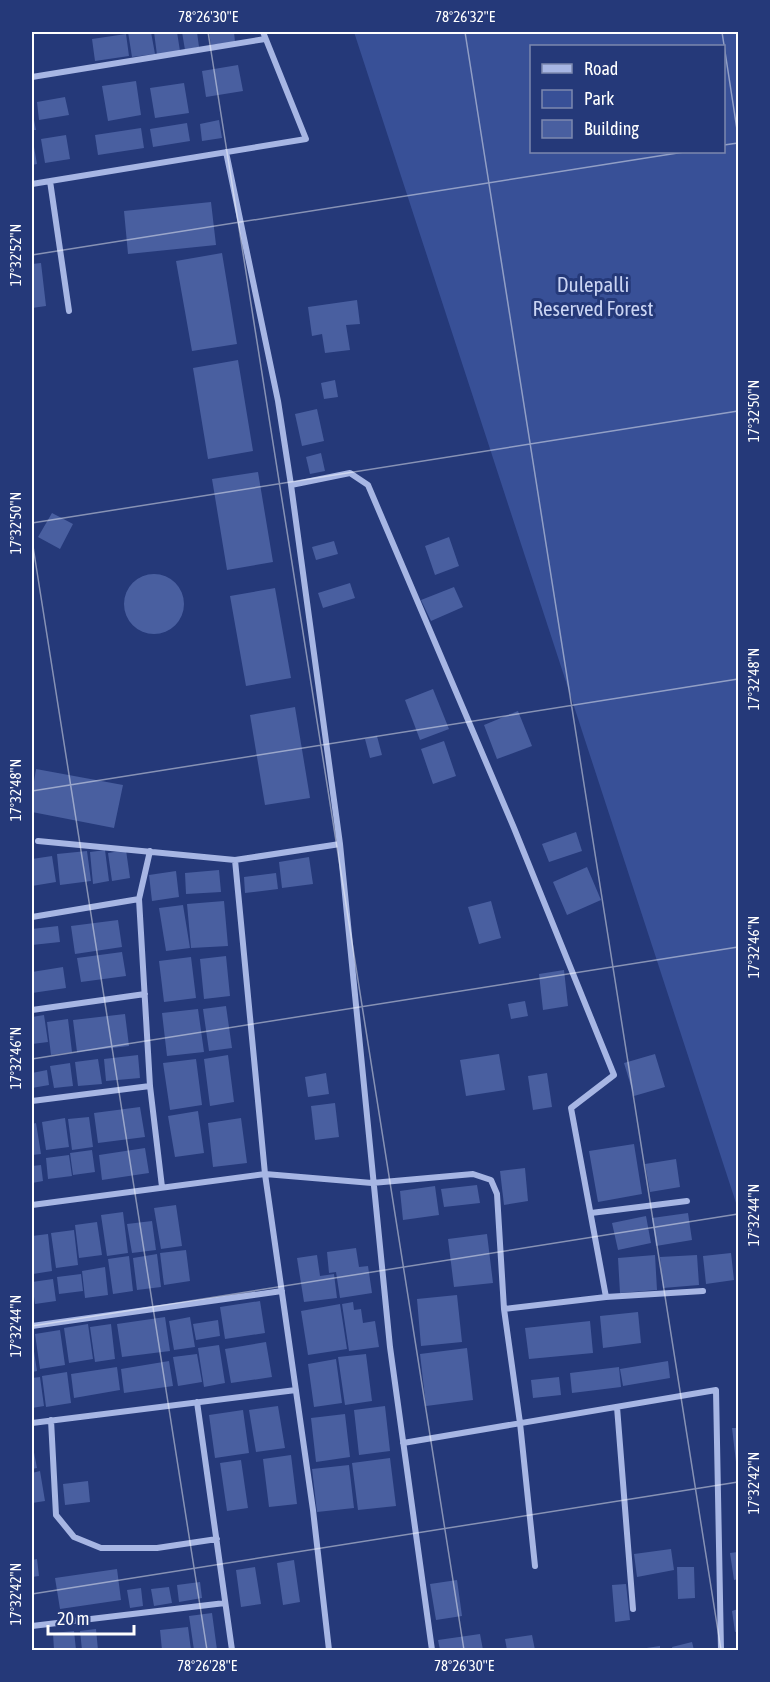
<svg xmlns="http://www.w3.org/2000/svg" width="770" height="1682" font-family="'Asap Condensed',sans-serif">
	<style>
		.green { fill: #385097; fill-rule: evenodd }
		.building { fill: #495fa0 }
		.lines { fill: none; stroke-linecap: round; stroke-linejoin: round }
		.street { stroke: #a7b6e4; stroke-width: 6 }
		.ticks { fill: none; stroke: #fff; stroke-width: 1.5; stroke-opacity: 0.45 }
		.labels { text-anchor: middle; stroke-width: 6; stroke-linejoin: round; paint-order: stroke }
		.park-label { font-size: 21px; fill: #cad4f3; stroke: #253979 }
		.neatline { fill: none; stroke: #fff; stroke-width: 2 }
		.ticks-label { font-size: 15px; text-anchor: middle; fill: #fff }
	</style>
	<rect width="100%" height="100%" fill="#253979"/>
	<path class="green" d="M354 32H738V1209ZM532 46H724V152H532Z"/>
	<path class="building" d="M128 32H151L155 54 132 57Z
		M154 32H177L180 51 157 55Z
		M182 32H197L199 47 185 50Z
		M209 32H234L235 42 211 45Z
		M126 34 129 56 95 61 92 39Z
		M238 65 243 91 206 97 202 71Z
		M136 81 141 115 108 121 102 86Z
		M184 83 189 113 155 118 150 88Z
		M65 97 69 115 39 120 37 102Z
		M32 110 36 130H32Z
		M219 120 222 138 202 141 200 124Z
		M187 123 190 141 153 147 150 129Z
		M141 128 144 148 98 155 95 135Z
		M66 135 70 159 45 163 41 139Z
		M34 147 37 164 32 165V148Z
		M211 202 216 245 128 254 124 211Z
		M222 253 237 344 192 351 176 261Z
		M41 263 46 306 32 308V264Z
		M357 300 360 324 346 325 350 350 325 353 322 334 312 336 308 307Z
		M238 360 253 451 208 459 193 368Z
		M335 380 338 397 324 399 321 383Z
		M317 409 324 441 302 446 295 414Z
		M321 453 325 471 310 474 306 457Z
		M258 472 273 562 227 570 212 479Z
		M52 513 73 524 60 549 38 537Z
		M449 537 459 566 435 575 425 546Z
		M334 541 338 554 316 560 312 547Z
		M124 604a30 30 0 1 1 60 0a30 30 0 1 1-60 0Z
		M350 583 355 598 323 608 318 593Z
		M454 587 463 607 431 621 421 600Z
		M275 588 291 678 246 686 230 596Z
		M433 689 449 729 420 740 405 700Z
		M295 707 310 798 265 805 250 715Z
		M518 711 532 746 497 759 484 725Z
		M377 736 382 755 370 758 365 739Z
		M444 741 456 776 433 784 421 749Z
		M36 769 123 785 114 828 32 812V794Z
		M576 832 582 851 549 862 542 844Z
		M105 850 109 881 93 884 90 852Z
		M126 850 130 878 112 881 108 853Z
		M87 851 91 881 60 885 57 854Z
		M52 856 56 882 32 886V859Z
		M309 857 313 884 282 888 279 862Z
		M587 867 601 900 567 915 553 882Z
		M219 870 221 892 186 894 185 873Z
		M176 871 179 897 152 901 149 875Z
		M276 873 278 889 245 893 244 877Z
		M224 901 228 946 191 948 187 904Z
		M491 901 501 938 479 944 468 907Z
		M183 905 190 948 166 951 159 908Z
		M118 920 122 947 75 954 71 926Z
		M58 926 60 942 32 945V929Z
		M122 952 126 976 81 982 77 958Z
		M226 956 230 996 204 999 200 959Z
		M191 957 196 998 164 1002 159 961Z
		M63 967 66 988 32 993V972Z
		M564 970 568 1006 543 1010 539 974Z
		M525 1001 528 1016 511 1019 508 1004Z
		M226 1006 232 1048 209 1051 203 1009Z
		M198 1009 204 1052 167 1056 162 1013Z
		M125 1014 129 1046 77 1052 73 1020Z
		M44 1015 48 1042 32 1044V1017Z
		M68 1019 72 1052 51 1055 47 1022Z
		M499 1054 505 1090 466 1096 460 1060Z
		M655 1054 665 1087 634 1096 624 1063Z
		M138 1055 140 1078 106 1081 104 1059Z
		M228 1055 234 1102 210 1106 204 1059Z
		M98 1059 102 1084 78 1086 75 1062Z
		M196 1059 202 1105 170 1110 163 1063Z
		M70 1063 73 1086 54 1088 50 1066Z
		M47 1070 49 1085 32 1088V1073Z
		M326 1073 329 1094 308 1097 305 1077Z
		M547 1073 552 1107 533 1110 528 1076Z
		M335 1103 339 1137 315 1140 311 1106Z
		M140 1107 145 1137 98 1143 94 1113Z
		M198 1111 204 1153 175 1157 168 1116Z
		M89 1117 93 1147 72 1150 68 1119Z
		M65 1118 69 1147 46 1150 42 1122Z
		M241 1118 247 1163 213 1167 208 1123Z
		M36 1123 41 1154 32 1155V1124Z
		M634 1144 642 1194 598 1202 589 1151Z
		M145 1148 149 1173 102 1180 99 1155Z
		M92 1150 95 1172 73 1175 70 1153Z
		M69 1155 72 1176 48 1179 46 1158Z
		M676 1159 680 1187 650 1192 645 1164Z
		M41 1165 43 1181 32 1183V1166Z
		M525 1168 528 1201 504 1205 500 1171Z
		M477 1185 480 1203 444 1207 441 1189Z
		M435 1186 439 1215 403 1220 400 1191Z
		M176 1205 182 1246 161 1249 154 1208Z
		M123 1212 128 1253 107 1256 101 1215Z
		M688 1213 692 1240 656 1246 652 1218Z
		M646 1216 651 1243 618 1250 612 1223Z
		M152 1221 156 1250 132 1253 127 1224Z
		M97 1222 102 1255 79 1258 75 1225Z
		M74 1230 78 1265 56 1268 51 1233Z
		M48 1234 52 1271 33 1274 32 1236Z
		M487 1234 493 1283 454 1287 448 1239Z
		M356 1248 359 1267 368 1266 372 1293 340 1298 336 1272 329 1273 327 1252Z
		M186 1250 190 1281 164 1285 160 1253Z
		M731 1253 734 1280 706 1284 703 1256Z
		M157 1254 161 1287 137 1290 133 1258Z
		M317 1255 320 1276 334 1274 337 1298 304 1302 297 1258Z
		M655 1255 657 1290 620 1293 618 1258Z
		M697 1255 699 1285 663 1288 660 1257Z
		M129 1256 133 1291 113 1294 108 1259Z
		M105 1267 108 1295 85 1298 82 1271Z
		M81 1274 83 1291 59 1294 57 1277Z
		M53 1279 56 1301 35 1304 32 1282Z
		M457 1295 462 1342 421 1346 417 1299Z
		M260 1301 265 1333 225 1339 220 1307Z
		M353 1302 354 1310 361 1309 363 1323 375 1321 379 1347 349 1351 342 1304Z
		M340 1304 347 1349 308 1355 301 1311Z
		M638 1312 641 1343 603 1348 600 1316Z
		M165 1317 170 1351 122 1357 117 1324Z
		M190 1317 195 1347 174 1350 169 1321Z
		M218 1320 220 1336 196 1340 193 1324Z
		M590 1321 593 1353 529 1359 525 1328Z
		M88 1324 93 1359 69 1363 64 1328Z
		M111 1324 115 1359 95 1362 90 1327Z
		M60 1330 65 1365 40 1369 35 1334Z
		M32 1338 37 1371 32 1372Z
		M266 1342 272 1377 231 1383 225 1349Z
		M219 1345 225 1383 204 1387 198 1348Z
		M467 1348 473 1400 426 1406 420 1354Z
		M197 1354 202 1382 178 1386 173 1357Z
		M366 1354 372 1401 345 1405 338 1357Z
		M336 1359 342 1403 314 1407 308 1364Z
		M169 1361 173 1386 124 1393 121 1369Z
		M668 1361 670 1378 623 1386 620 1369Z
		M117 1367 120 1390 74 1398 71 1374Z
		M619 1367 621 1387 572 1393 570 1373Z
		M67 1372 71 1403 46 1407 42 1376Z
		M40 1377 44 1406 32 1408V1378Z
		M559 1377 561 1395 533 1398 531 1380Z
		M278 1406 285 1448 256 1452 249 1410Z
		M385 1406 390 1451 359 1455 354 1410Z
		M243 1410 249 1453 215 1458 209 1415Z
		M345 1414 350 1457 316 1462 311 1418Z
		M732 1428H738V1461L736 1462Z
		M32 1442 37 1468 32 1469Z
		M291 1455 297 1504 269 1507 263 1459Z
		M390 1458 396 1506 358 1510 352 1463Z
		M241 1460 248 1508 227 1511 220 1463Z
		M349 1465 354 1508 317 1512 312 1469Z
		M40 1471 45 1501 32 1503V1473Z
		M88 1481 90 1502 65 1505 63 1484Z
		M671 1549 674 1570 637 1577 634 1554Z
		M738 1552V1579L734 1580 730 1553Z
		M37 1559 39 1576 32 1577V1560Z
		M294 1560 300 1602 283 1605 277 1563Z
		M255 1567 261 1604 241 1607 236 1570Z
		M677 1567H694L695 1598 678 1599Z
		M117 1569 121 1600 60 1609 55 1578Z
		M457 1580 462 1616 436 1620 430 1584Z
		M200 1582 202 1598 179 1602 177 1585Z
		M626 1584 630 1620 615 1622 612 1585Z
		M169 1587 172 1603 154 1606 151 1589Z
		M141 1588 143 1606 130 1608 127 1590Z
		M738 1609V1631L735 1632 732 1611Z
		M212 1613 217 1650H194L189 1616Z
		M188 1627 191 1650H162L160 1630Z
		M96 1629 98 1650H82L80 1631Z
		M74 1631 76 1650H54L53 1633Z
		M480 1634 483 1650H440L438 1640Z
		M532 1635 535 1650H507L505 1639Z
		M692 1642 694 1650H673L672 1647Z
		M660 1646V1650H640V1649Z"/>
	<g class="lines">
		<path class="street" d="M32 77 265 39
			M226 152 278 401 291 485 340 844 390 1347 432 1650
			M50 181 69 311
			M32 184 306 139 263 32
			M291 485 350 473 368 485 514 828 614 1075 571 1108 606 1297
			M38 841 235 860 340 844
			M150 851 139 899 150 1086 162 1187
			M235 860 265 1174 313 1510 329 1650
			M32 917 139 899
			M32 1010 145 994
			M32 1101 150 1086
			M32 1205 265 1174 372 1183 473 1174 491 1180 497 1194 504 1309 520 1423 535 1566
			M591 1213 687 1201
			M504 1309 606 1297 703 1291
			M32 1326 282 1291
			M197 1402 232 1650
			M617 1407 633 1609
			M51 1420 56 1515 74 1537 101 1548H157L217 1539
			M32 1423 296 1390
			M403 1443 716 1390 721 1650
			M32 1626 225 1603"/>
	</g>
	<path class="ticks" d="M208 32 464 1650M465 32 721 1650M722 32 738 136M724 145 738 143M32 255 684 152M32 523 738 411M32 540 207 1650M32 791 738 679M32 1059 738 947M32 1326 738 1214M32 1594 738 1482"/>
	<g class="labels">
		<g class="park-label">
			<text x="593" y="292">Dulepalli<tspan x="593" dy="24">Reserved Forest</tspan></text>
		</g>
	</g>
	<rect width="770" height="1682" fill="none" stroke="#253979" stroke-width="66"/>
	<rect x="530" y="45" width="195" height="108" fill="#253979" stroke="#7c88af" stroke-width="1.5"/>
	<rect x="542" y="64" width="30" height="9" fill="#a7b6e4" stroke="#7c88af" stroke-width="1.5"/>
	<text x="584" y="75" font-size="18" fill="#ffffff">Road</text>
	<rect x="542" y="90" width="30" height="18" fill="#385097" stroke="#7c88af" stroke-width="1.5"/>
	<text x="584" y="105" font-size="18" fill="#ffffff">Park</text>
	<rect x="542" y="120" width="30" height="18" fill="#495fa0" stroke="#7c88af" stroke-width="1.5"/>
	<text x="584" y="135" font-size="18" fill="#ffffff">Building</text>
	<path d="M48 1625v9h86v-9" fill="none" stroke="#ffffff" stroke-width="3"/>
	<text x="57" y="1625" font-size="18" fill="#ffffff" stroke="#253979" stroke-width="4.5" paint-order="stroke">20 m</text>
	<rect x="33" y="33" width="704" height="1616" class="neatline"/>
	<g class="ticks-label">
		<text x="208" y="22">78°26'30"E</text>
		<text x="465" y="22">78°26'32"E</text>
		<text transform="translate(16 255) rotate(-90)" y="5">17°32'52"N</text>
		<text transform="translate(754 411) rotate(-90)" y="5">17°32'50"N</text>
		<text transform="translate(16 523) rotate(-90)" y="5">17°32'50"N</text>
		<text transform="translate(754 679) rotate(-90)" y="5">17°32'48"N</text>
		<text transform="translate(16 790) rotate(-90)" y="5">17°32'48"N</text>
		<text transform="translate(754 947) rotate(-90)" y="5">17°32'46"N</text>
		<text transform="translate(16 1058) rotate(-90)" y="5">17°32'46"N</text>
		<text transform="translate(754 1215) rotate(-90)" y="5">17°32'44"N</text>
		<text transform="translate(16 1326) rotate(-90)" y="5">17°32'44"N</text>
		<text transform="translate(754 1483) rotate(-90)" y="5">17°32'42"N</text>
		<text transform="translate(16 1594) rotate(-90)" y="5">17°32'42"N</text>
		<text x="207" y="1671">78°26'28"E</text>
		<text x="464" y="1671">78°26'30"E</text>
	</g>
</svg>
